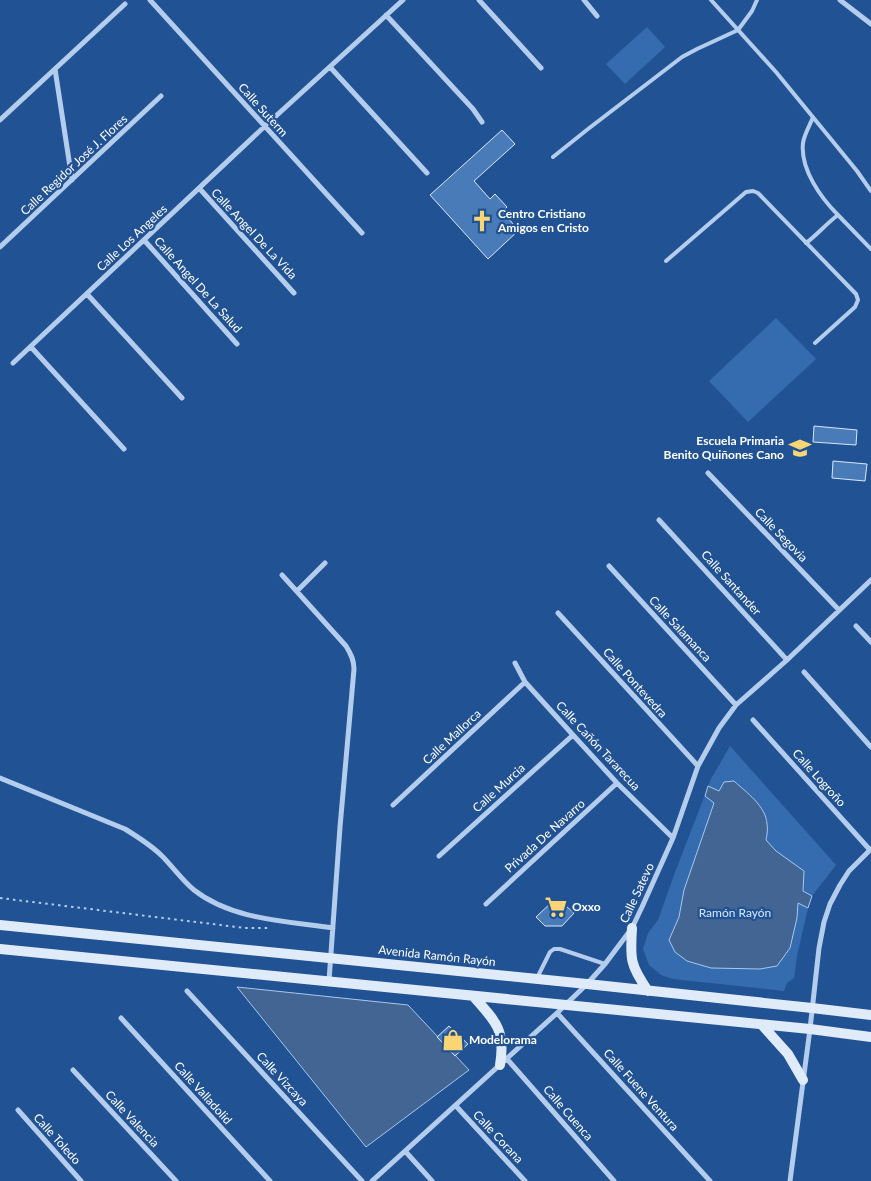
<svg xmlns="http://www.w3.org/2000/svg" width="871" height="1181" font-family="Lato,sans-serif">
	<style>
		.green { fill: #356cb0 }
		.water { fill: #436594; stroke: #a7c8ef }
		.building { fill: #4a7bb9; stroke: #d9e8fa }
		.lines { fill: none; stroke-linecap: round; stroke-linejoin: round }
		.path { stroke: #b4cded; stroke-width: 2; stroke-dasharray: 2.5 4; stroke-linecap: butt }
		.service { stroke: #b4cded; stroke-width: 4 }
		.minor { stroke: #b4cded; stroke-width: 5 }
		.secondary { stroke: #e0ebfa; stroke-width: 10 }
		.labels { text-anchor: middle; stroke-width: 4.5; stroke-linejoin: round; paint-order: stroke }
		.street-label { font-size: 12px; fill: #fff; stroke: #215293 }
		.poi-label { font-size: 12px; font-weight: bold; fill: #fff; stroke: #215293; text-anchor: start }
		.park-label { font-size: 12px; fill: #d9e8fa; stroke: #215293 }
	</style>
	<rect width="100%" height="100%" fill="#215293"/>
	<path class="green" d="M647 27 665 47 625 84 606 64Z
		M776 318 816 359 748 422 709 381Z
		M730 746 836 865 812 896 808 908 797 956 794 978 787 983 784 991 673 979 661 975 649 965 643 949 648 933 658 920 674 875 711 779Z"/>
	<path class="water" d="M734 781C746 792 766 806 767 824 768 829 767 835 766 840L776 851 804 871 803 891 812 896 808 908 798 903 797 918 790 948 777 966 760 969 711 968 687 961 675 952 669 940 679 917 684 890 714 803 705 796 708 786 719 791 724 782Z
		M237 987 408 1005 469 1070 366 1147Z"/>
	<path class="building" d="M502 130 515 144 474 181 490 199 495 194 507 207 502 212 519 230 488 259 430 195Z
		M814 426 857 430 856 445 813 442Z
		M833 461 867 464 865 481 832 478Z
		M554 900H559L574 913 562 926H545L536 917Z
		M449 1026 468 1044 455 1056 437 1037Z"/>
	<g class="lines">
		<path class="path" d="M0 898 245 928H268"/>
		<path class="service" d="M711 0 776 72 857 171 871 191
			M553 157 588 129 682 57 697 49 738 30 752 11 757 0
			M838 215 871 249
			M806 243C818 234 827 223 838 215 821 198 800 169 803 143 804 135 810 125 813 117
			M666 261 746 192 753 191 758 193 856 294 858 300 855 307 815 343
			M537 978 550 952 554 949H560L605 964"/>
		<path class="minor" d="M150 0 362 233
			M479 0 541 68
			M584 0 597 16
			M840 0 871 24
			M386 15 473 109 482 122
			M330 67 427 173
			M55 69 72 180
			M0 120 125 4
			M199 188 294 293
			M144 240 237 344
			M0 247 161 96
			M87 294 182 398
			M31 347 124 449
			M13 363 265 126 403 0
			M708 473 839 610
			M659 520 787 660
			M609 566 736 705
			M282 575 346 646C351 654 354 660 354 669L340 827 329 981
			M297 591 325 563
			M558 613 698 766
			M856 626 871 642
			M515 663 525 682 573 735 617 783 673 838
			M804 672 871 747
			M753 720 870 850
			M0 778 125 829C138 837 151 845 162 856 173 867 182 880 194 890 232 920 287 921 333 928
			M393 805 525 682
			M439 856 573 735
			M486 904 617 783
			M187 991 362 1181
			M557 1013 710 1181
			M121 1018 270 1181
			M507 1059 614 1181
			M73 1070 176 1181
			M456 1106 525 1181
			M18 1110 81 1181
			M405 1151 432 1181
			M372 1181 557 1013 587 984 605 964 632 928 642 907 673 838 698 766 719 728 736 705 787 660 871 580
			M790 1181 810 1029 819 948 824 922 830 904 840 885 849 871 871 849"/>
		<path class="secondary" d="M0 925 587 984 812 1008 871 1015
			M632 928C630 959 630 965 648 991
			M0 949 810 1029 871 1037
			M473 996C495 1021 506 1029 500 1065
			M762 1025 788 1054 803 1080"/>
	</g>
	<defs>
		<g id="church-bare" transform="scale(1.725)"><path d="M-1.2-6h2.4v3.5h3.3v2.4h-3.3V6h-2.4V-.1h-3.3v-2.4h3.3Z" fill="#fad575" stroke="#215293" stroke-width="2.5" paint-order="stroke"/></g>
		<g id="school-bare" transform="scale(1.725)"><path d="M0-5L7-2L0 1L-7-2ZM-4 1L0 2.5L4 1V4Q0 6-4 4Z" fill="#fad575" stroke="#215293" stroke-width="2.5" paint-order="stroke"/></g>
		<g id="supermarket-bare" transform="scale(1.725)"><path d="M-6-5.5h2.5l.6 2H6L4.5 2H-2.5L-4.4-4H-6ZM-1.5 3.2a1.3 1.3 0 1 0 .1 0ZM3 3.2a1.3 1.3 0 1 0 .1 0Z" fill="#fad575" stroke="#215293" stroke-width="2.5" paint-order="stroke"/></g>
		<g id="shop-bare" transform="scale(1.725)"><path d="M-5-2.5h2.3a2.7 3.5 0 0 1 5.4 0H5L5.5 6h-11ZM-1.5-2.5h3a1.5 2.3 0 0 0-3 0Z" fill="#fad575" stroke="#215293" stroke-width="2.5" paint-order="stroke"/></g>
	</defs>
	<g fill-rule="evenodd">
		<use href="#church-bare" x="482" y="221"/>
		<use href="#school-bare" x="800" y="448"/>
		<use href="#supermarket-bare" x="556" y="907"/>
		<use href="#shop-bare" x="453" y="1040"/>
	</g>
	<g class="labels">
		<g class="street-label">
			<text transform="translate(263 110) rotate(48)" y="4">Calle Suterm</text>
			<text transform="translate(74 165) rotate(-43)" y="4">Calle Regidor José J. Flores</text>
			<text transform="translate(254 234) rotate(47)" y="4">Calle Angel De La Vida</text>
			<text transform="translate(132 238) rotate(-43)" y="4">Calle Los Angeles</text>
			<text transform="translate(198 285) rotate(48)" y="4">Calle Angel De La Salud</text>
			<text transform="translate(781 535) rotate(46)" y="4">Calle Segovia</text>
			<text transform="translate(731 583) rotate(48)" y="4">Calle Santander</text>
			<text transform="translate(680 629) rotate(47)" y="4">Calle Salamanca</text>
			<text transform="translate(635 683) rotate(48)" y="4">Calle Pontevedra</text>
			<text transform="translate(452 737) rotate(-43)" y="4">Calle Mallorca</text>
			<text transform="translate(598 746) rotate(47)" y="4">Calle Cañón Tararecua</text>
			<text transform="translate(819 778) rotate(48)" y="4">Calle Logroño</text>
			<text transform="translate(499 788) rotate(-42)" y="4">Calle Murcia</text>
			<text transform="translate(545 836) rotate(-42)" y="4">Privada De Navarro</text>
			<text transform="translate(637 893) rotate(-65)" y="4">Calle Satevo</text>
			<text transform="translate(437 956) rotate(6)" y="4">Avenida Ramón Rayón</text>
			<text transform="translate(282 1079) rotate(47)" y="4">Calle Vizcaya</text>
			<text transform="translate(641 1090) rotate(48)" y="4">Calle Fuene Ventura</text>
			<text transform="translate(203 1093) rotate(48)" y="4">Calle Valladolid</text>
			<text transform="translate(568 1113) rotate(49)" y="4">Calle Cuenca</text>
			<text transform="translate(132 1119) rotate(47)" y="4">Calle Valencia</text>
			<text transform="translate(498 1137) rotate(47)" y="4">Calle Corana</text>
			<text transform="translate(57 1139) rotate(48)" y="4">Calle Toledo</text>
		</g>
		<g class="poi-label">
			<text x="498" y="218">Centro Cristiano<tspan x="498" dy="14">Amigos en Cristo</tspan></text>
			<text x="784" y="445" text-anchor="end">Escuela Primaria<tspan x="784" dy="14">Benito Quiñones Cano</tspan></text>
			<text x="572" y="911">Oxxo</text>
			<text x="469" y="1044">Modelorama</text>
		</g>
		<g class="park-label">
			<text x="735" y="917">Ramón Rayón</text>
		</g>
	</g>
</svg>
